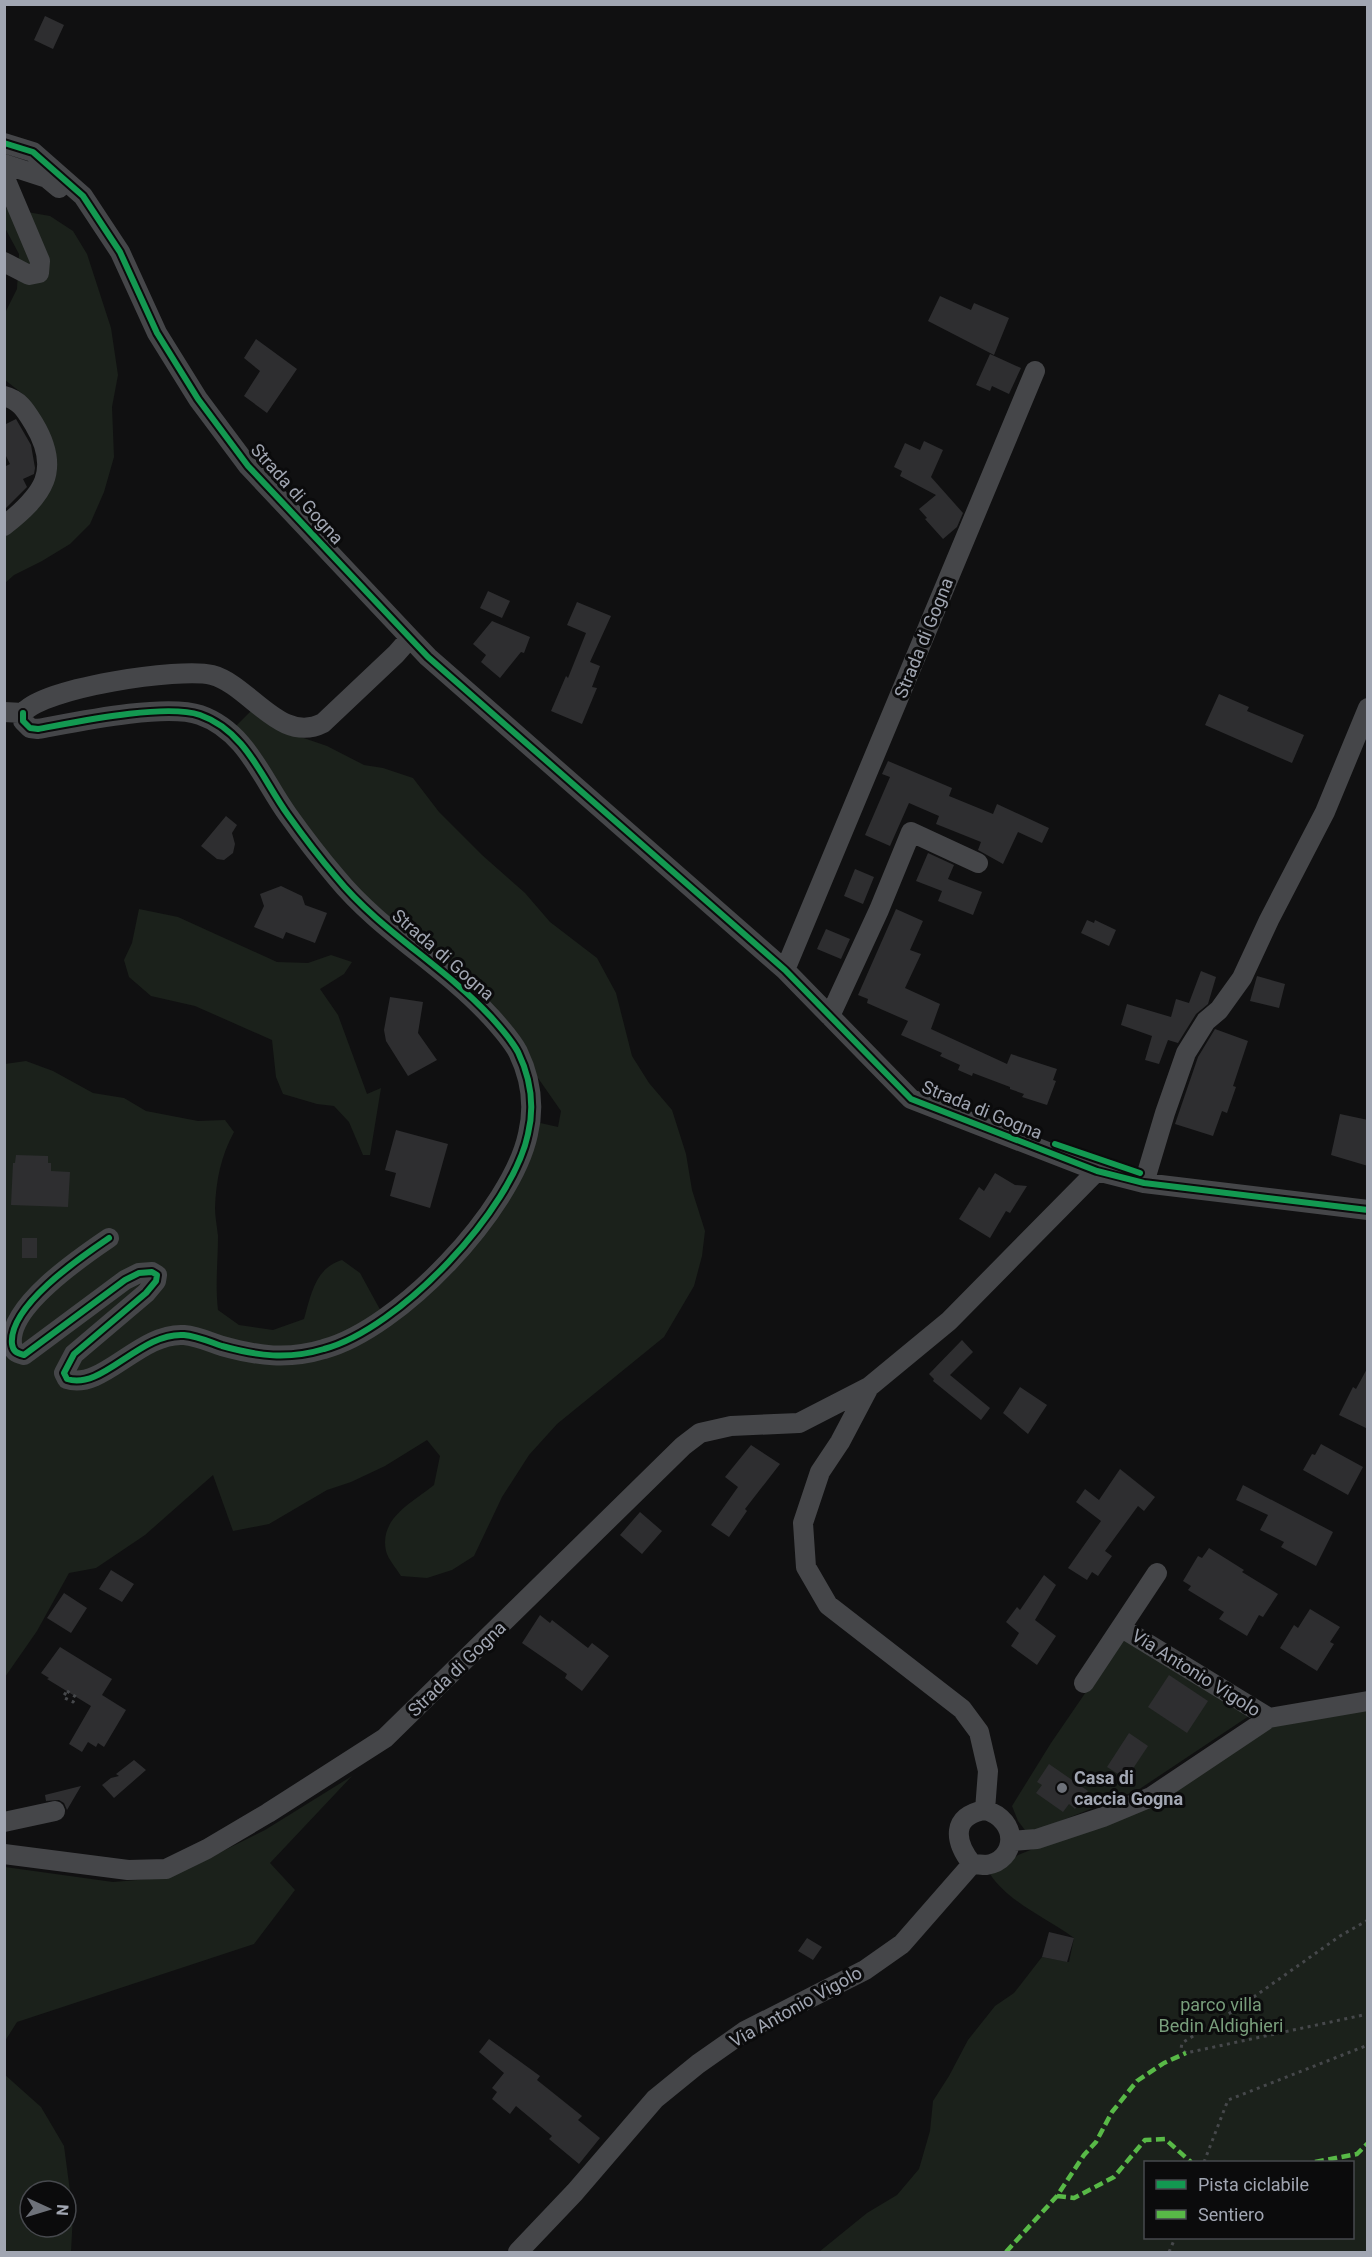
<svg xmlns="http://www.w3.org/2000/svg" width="1372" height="2257" font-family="Roboto,sans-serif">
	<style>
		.green { fill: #1b211b; fill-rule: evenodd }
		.building { fill: #2e2e30 }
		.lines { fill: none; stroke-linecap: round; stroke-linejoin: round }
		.path { stroke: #46484b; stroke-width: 3; stroke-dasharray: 3 4.5; stroke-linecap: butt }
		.minor { stroke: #454649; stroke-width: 20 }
		.quiet { stroke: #58b947; stroke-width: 4.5; stroke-dasharray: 9 4.5; stroke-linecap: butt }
		.cycleway-casing { stroke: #0b0b0c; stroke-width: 10 }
		.cycleway { stroke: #139951; stroke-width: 6 }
		.poi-dot { fill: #6e727a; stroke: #0b0b0c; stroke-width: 2 }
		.labels { text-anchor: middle; stroke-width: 6; stroke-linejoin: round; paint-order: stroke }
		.street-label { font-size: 18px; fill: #a1a6b2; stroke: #0b0b0c }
		.poi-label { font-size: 18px; font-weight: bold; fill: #a1a6b2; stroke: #0b0b0c; text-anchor: start }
		.park-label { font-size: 18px; fill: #789d7b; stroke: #0b0b0c }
	</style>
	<rect width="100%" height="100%" fill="#101011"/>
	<path class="green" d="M4 208 50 216 73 231 87 254 111 328 118 375 112 407 114 457 104 492 90 524 70 544 42 561 14 575 5 583V530L49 479 24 395 5 380V313L17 289 19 254 5 228Z
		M254 708 289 733 327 746 364 765 383 768 413 778 439 812 482 855 525 893 550 922 597 958 616 993 632 1056 649 1083 672 1110 686 1154 692 1190 705 1231 702 1256 694 1286 664 1337 557 1424 529 1455 502 1497 474 1556 452 1570 427 1578 401 1576C396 1568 388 1559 386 1551 379 1518 412 1503 434 1485L440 1456 427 1440 385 1466 351 1482 327 1490 269 1524 233 1531 213 1475 145 1535 96 1568 69 1573 37 1631 5 1677V1064L26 1061 53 1071 93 1093 124 1098 146 1111 198 1121 225 1120 234 1132C221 1156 216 1180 215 1208 215 1217 217 1226 218 1236 218 1261 215 1284 218 1310L239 1325 273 1330 304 1319C311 1295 315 1268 342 1260L360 1273 383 1315 498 1207 527 1120 558 1127 561 1111 538 1078 502 1035 347 887 236 726Z
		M139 909 178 917 277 962 308 963 331 955 352 962 344 974 320 989 338 1015 367 1094 381 1088 370 1155H363L349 1122 334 1106 317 1104 283 1094 276 1077 272 1040 195 1006 151 996 129 977 124 960 132 943Z
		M1127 1632 1252 1714 1138 1790 1028 1834 1018 1821 1012 1806 1051 1743Z
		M1367 1700V2252H819L867 2213 897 2195 919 2169 930 2131 933 2101 949 2076 968 2040 995 2006 1014 1993 1042 1957 1069 1962 1074 1938C1048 1919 1008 1902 990 1874L1002 1868 1018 1855 1150 1802 1292 1712ZM1146 2162H1352V2238H1146Z
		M352 1776 270 1863 295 1890 254 1944 17 2022 5 2041V1867L113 1882 161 1878 187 1869 265 1830Z
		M4 2074 41 2107 64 2146 73 2214 71 2252H5ZM30 2191H66V2227H30Z"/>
	<path class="building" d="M45 16 64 25 53 49 34 40Z
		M940 296 971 310 974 303 1009 318 994 355 928 321Z
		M256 339 297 369 267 413 244 396 260 371 244 358Z
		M990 354 1021 368 1009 394 992 386 990 391 976 385Z
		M16 419 31 445 35 468 34 474 23 479 27 487 4 510V467L10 464 4 452V425Z
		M924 441 943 450 931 477 963 513 957 527 943 539 925 519 927 518 919 509 936 495 900 476 902 471 894 467 905 443 920 450Z
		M488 591 510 601 502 618 480 608Z
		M577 602 611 616 590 662 600 666 592 687 597 688 582 724 551 711 566 676 568 678 586 633 567 625Z
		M492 621 530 637 524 653 521 652 500 678 481 662 486 655 473 644Z
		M1219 694 1249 707 1247 711 1304 735 1292 763 1205 725Z
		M888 761 952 788 949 796 993 814 997 804 1049 828 1042 843 1018 832 1003 864 978 850 981 842 936 824 939 816 909 803 890 846 865 835 890 777 882 774Z
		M226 816 237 825 232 833 235 844 233 853 224 860 217 859 201 846Z
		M928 853 954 865 948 879 982 892 973 915 938 901 942 891 916 881Z
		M855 869 874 877 863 904 844 896Z
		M281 886 302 896 305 905 327 913 315 943 286 932 283 939 254 927 264 906 260 894Z
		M896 909 923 921 910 950 921 954 905 988 940 1004 931 1029 1007 1064 1011 1054 1057 1069 1053 1080 1056 1081 1047 1105 1022 1097 1024 1094 1010 1089V1087L973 1073 972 1076 958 1070 960 1065 940 1056 942 1053 901 1035 908 1021 867 1003 868 999 858 995Z
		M1087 920 1094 923 1095 920 1116 930 1109 946 1081 933Z
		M826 929 850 939 841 959 817 949Z
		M1201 971 1216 977 1208 1004 1196 1014 1178 1043 1168 1040 1159 1064 1145 1060 1152 1036 1121 1025 1127 1004 1171 1017 1176 999 1189 1003Z
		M1257 976 1285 984 1279 1008 1250 1001Z
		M390 997 423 1002 418 1033 437 1060 408 1076 386 1041 384 1030Z
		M1215 1029 1248 1041 1233 1086 1236 1087 1227 1113 1222 1111 1213 1136 1175 1124 1198 1057Z
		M1340 1114 1368 1120V1166L1331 1155Z
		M396 1130 448 1144 430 1208 390 1196 396 1173 385 1170Z
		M16 1155 48 1156V1163H51V1171L70 1172 68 1207 11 1205 13 1163H15Z
		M995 1173 1015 1185 1027 1186 1010 1213 1006 1211 990 1238 959 1219 979 1187 984 1191Z
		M22 1238H37V1258H22Z
		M962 1340 973 1352 950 1375 990 1408 981 1420 933 1381 934 1379 929 1374Z
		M1368 1367V1429L1339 1415 1353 1387 1356 1389Z
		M1020 1387 1047 1405 1028 1434 1003 1413Z
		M1321 1444 1363 1467 1348 1495 1303 1470 1312 1454 1315 1455Z
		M751 1445 780 1464 745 1509 747 1511 729 1537 711 1525 738 1487 725 1477Z
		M1120 1469 1155 1497 1144 1511 1138 1506 1105 1551 1112 1556 1098 1576 1092 1572 1087 1580 1068 1568 1101 1521 1076 1502 1085 1489 1099 1500Z
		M1243 1485 1333 1532 1316 1566 1281 1547 1284 1542 1260 1530 1268 1515 1236 1500Z
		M640 1512 662 1531 642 1554 620 1535Z
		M1209 1548 1244 1570 1242 1572 1278 1594 1263 1617 1259 1615 1247 1636 1219 1619 1224 1612 1188 1590 1191 1586 1183 1581 1198 1556 1202 1558Z
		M111 1570 134 1584 122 1602 99 1589Z
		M1044 1575 1056 1585 1035 1620 1056 1636 1037 1665 1011 1646 1019 1633 1006 1622 1017 1607 1020 1610Z
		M64 1593 87 1608 71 1633 47 1618Z
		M1310 1609 1340 1627 1330 1642 1334 1644 1317 1671 1280 1648 1294 1625 1298 1628Z
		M540 1615 550 1623 552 1620 588 1648 592 1643 609 1656 582 1691 565 1678 567 1674 522 1643Z
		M60 1647 112 1679 102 1695 126 1710 104 1747 98 1743 96 1747 88 1742 82 1752 69 1744 91 1706 47 1679 49 1678 41 1673Z
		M1169 1675 1208 1701 1187 1733 1148 1707Z
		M1129 1733 1148 1746 1126 1779 1107 1767Z
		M134 1760 146 1770 114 1798 102 1785 111 1778 119 1776 116 1774Z
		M1049 1764 1088 1791 1075 1809 1069 1804 1063 1812 1036 1793 1042 1785 1037 1782Z
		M81 1786 67 1810 64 1803 59 1800 46 1801 45 1795Z
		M1049 1932 1074 1938 1067 1962 1042 1957Z
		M807 1938 822 1947 813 1960 798 1951Z
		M489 2039 540 2076 537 2080 582 2116 578 2120 600 2138 579 2164 549 2139 552 2136 516 2106 510 2114 492 2099 497 2092 492 2088 504 2073 479 2052Z"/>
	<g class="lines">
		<path class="path" d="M67 1691 76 1697 73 1702 63 1697Z
			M1368 1920 1340 1936 1241 2006 1182 2043 1181 2049 1186 2053 1368 2014
			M1204 2162 1228 2100 1368 2045
			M1169 2252 1175 2238"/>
		<path class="minor" d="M4 143 33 152 83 196 120 252 157 333 198 399 248 466 410 638 428 657 785 970 911 1099 1097 1171 1144 1183 1368 1210
			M4 164 47 178 59 188
			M4 176 40 261 39 273 29 275 4 262
			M4 396C20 400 26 411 34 424 62 471 43 495 4 526
			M4 712 23 713C42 688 180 667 212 675 250 685 280 745 323 723L396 654 410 638
			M23 713V721L30 728 38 729C76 722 165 703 200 715 246 731 262 779 288 815 303 836 319 857 336 877 380 931 443 965 490 1016 500 1027 511 1039 518 1052 531 1079 535 1105 528 1134 512 1210 399 1329 324 1349 288 1360 258 1356 222 1346 210 1342 197 1336 184 1335 140 1332 102 1391 67 1379L64 1373 74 1354 146 1293 156 1281 157 1275 152 1272 139 1273 125 1280 24 1355C16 1353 13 1351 12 1344 8 1306 81 1257 109 1238
			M785 970 1035 371
			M830 1016 879 910 911 832 978 863
			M1144 1183 1165 1113 1186 1053 1206 1021 1219 1010 1242 978 1269 920 1325 812 1368 708
			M869 1387 840 1442 820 1472 803 1523 806 1567 828 1605 962 1709 979 1732 988 1771 985 1810
			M1122 1628 1269 1718
			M1084 1683 1157 1573
			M985 1810C1020 1820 1017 1861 986 1865 982 1865 976 1864 972 1864 954 1841 951 1816 985 1810Z
			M4 1822 55 1811
			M1011 1841 1037 1839 1103 1817 1151 1797 1269 1718 1368 1701
			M4 1854 128 1870 166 1869 207 1849 268 1813 385 1738 683 1446 700 1433 731 1426 799 1423 869 1387 949 1321 1097 1171
			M518 2252 575 2192 655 2099 698 2064 745 2031 865 1970 902 1944 972 1864"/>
		<path class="quiet" d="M1315 2162 1357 2154 1368 2143
			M1057 2196 1074 2198 1114 2177 1145 2140 1165 2139 1191 2162
			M1006 2252 1057 2196 1084 2155 1096 2142 1112 2112 1137 2081 1164 2063 1186 2053"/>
		<g class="cycleway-casing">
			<path id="cycleway" d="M4 143 33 152 83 196 120 252 157 333 198 399 248 466 410 638 428 657 785 970 911 1099 1097 1171 1144 1183 1368 1210
				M23 713V721L30 728 38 729C76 722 165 703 200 715 246 731 262 779 288 815 303 836 319 857 336 877 380 931 443 965 490 1016 500 1027 511 1039 518 1052 531 1079 535 1105 528 1134 512 1210 399 1329 324 1349 288 1360 258 1356 222 1346 210 1342 197 1336 184 1335 140 1332 102 1391 67 1379L64 1373 74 1354 146 1293 156 1281 157 1275 152 1272 139 1273 125 1280 24 1355C16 1353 13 1351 12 1344 8 1306 81 1257 109 1238
				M1055 1144 1140 1173"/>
		</g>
		<use href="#cycleway" class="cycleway"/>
	</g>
	<circle class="poi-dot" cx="1062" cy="1788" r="6"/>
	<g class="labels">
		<g class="street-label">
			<text transform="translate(297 494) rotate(48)" y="6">Strada di Gogna</text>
			<text transform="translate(924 638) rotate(-68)" y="6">Strada di Gogna</text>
			<text transform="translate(443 955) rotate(41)" y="6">Strada di Gogna</text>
			<text transform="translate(982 1110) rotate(22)" y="6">Strada di Gogna</text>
			<text transform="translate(457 1669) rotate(-44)" y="6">Strada di Gogna</text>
			<text transform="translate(1196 1673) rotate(32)" y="6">Via Antonio Vigolo</text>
			<text transform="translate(796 2007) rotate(-29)" y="6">Via Antonio Vigolo</text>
		</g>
		<g class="poi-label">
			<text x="1074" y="1784">Casa di<tspan x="1074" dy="21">caccia Gogna</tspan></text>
		</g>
		<g class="park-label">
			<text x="1221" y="2011">parco villa<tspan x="1221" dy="21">Bedin Aldighieri</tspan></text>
		</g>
	</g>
	<rect width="1372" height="2257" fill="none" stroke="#a1a6b2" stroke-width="12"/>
	<rect x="1144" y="2161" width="210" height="78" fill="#0b0b0c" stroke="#47494e" stroke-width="1.5"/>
	<rect x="1156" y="2180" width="30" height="9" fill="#139951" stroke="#47494e" stroke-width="1.5"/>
	<text x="1198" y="2191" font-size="18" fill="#a1a6b2">Pista ciclabile</text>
	<rect x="1156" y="2210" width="30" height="9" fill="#58b947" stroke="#47494e" stroke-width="1.5"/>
	<text x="1198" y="2221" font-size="18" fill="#a1a6b2">Sentiero</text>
	<g transform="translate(48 2209) rotate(94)"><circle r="28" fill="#0b0b0c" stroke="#47494e" stroke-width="1.5"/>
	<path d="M0-4.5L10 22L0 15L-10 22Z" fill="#6e727a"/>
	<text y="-9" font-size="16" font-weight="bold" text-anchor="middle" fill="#a1a6b2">N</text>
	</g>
</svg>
